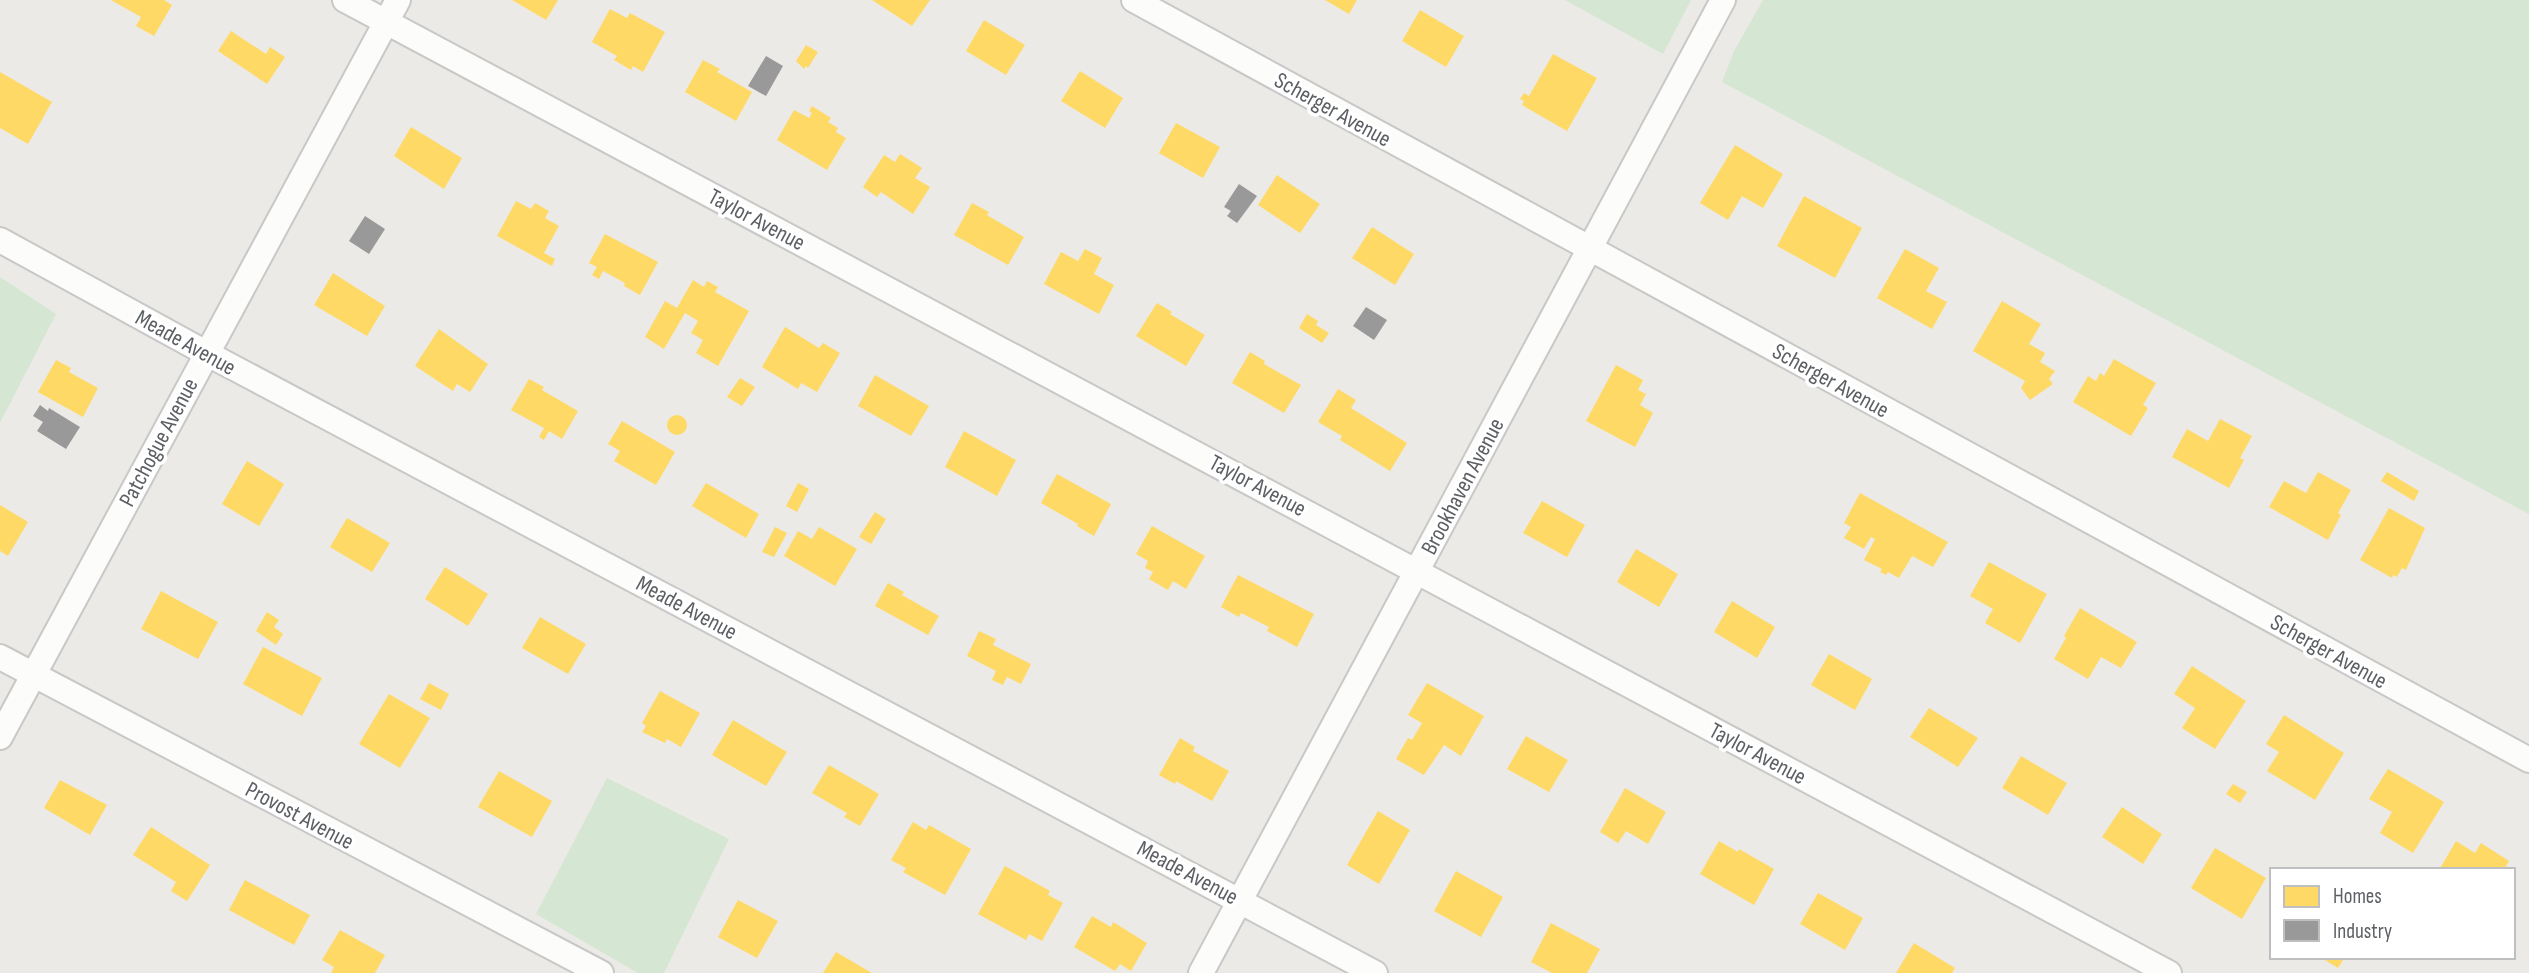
<svg xmlns="http://www.w3.org/2000/svg" width="2529" height="973" font-family="'Sofia Sans Condensed',sans-serif">
	<style>
		.green { fill: #d5e6d3 }
		.homes { fill: #ffd966 }
		.industry { fill: #999 }
		.lines { fill: none; stroke-linecap: round; stroke-linejoin: round }
		.minor-casing { stroke: #c8c8c8; stroke-width: 28 }
		.minor { stroke: #fcfcfb; stroke-width: 24 }
		.labels { text-anchor: middle; stroke-width: 7; stroke-linejoin: round; paint-order: stroke }
		.street-label { font-size: 23px; fill: #5c5f63; stroke: #fff }
	</style>
	<rect width="100%" height="100%" fill="#ebeae6"/>
	<path class="green" d="M1565 0H1691L1663 54Z
		M1763 0H2529V514L1722 82 1734 51Z
		M0 277 56 314 0 423Z
		M607 778 729 839 664 973H638L536 914Z"/>
	<path class="homes" d="M111 0H164L172 5 154 36 136 26 141 17Z
		M512 0H558L546 20Z
		M872 0H930L912 26Z
		M1325 0H1357L1349 14Z
		M610 9 627 18 630 13 665 32 643 72 633 66 631 70 614 60 617 56 592 42Z
		M1420 10 1464 36 1446 67 1402 41Z
		M984 20 1025 45 1006 75 966 51Z
		M231 31 266 54 270 47 285 57 267 84 218 51Z
		M806 45 818 52 808 68 806 66 804 69 796 61Z
		M1553 54 1597 78 1567 131 1522 105 1524 101 1520 99 1524 93 1529 96Z
		M703 60 720 69 717 72 752 92 736 121 685 92Z
		M1080 71 1123 98 1105 128 1061 101Z
		M0 72 52 102 28 144 0 128Z
		M812 106 831 118 828 122 838 128 836 132 846 138 827 170 777 140 794 110 809 118 812 113 809 111Z
		M1176 123 1220 147 1203 178 1159 153Z
		M411 127 462 158 444 189 394 156Z
		M1735 145 1783 174 1763 208 1742 196 1728 220 1700 203Z
		M900 154 922 168 915 178 930 187 913 214 881 192 877 197 863 187 884 155 895 162Z
		M1277 175 1320 204 1300 233 1258 205Z
		M1804 196 1862 228 1835 278 1777 246Z
		M516 201 531 209 535 203 549 211 545 218 559 226 544 253 555 259 552 266 497 236Z
		M972 203 989 212 987 215 1024 237 1008 265 954 235Z
		M1372 227 1414 254 1395 285 1352 258Z
		M605 234 658 262 640 295 624 286 625 283 603 271 599 279 592 275 597 267 589 263Z
		M1085 249 1102 258 1094 274 1114 285 1099 314 1044 284 1061 252 1078 261Z
		M1905 249 1939 268 1926 291 1947 302 1932 329 1877 298Z
		M333 273 385 306 367 336 314 305Z
		M693 280 704 287 707 281 718 287 715 292 749 311 718 366 696 353 703 340 691 333 698 321 685 313 664 349 645 337 665 301 677 308Z
		M2002 301 2041 324 2029 344 2045 353 2040 362 2055 371 2049 379 2053 384 2030 400 2021 388 2025 381 1973 351Z
		M1157 303 1172 312 1170 314 1205 335 1186 366 1136 336Z
		M1307 314 1318 321 1316 325 1329 333 1322 343 1299 328Z
		M785 327 819 348 823 343 840 353 817 392 801 383 798 389 762 367Z
		M439 329 488 364 470 392 457 384 453 391 415 366Z
		M1250 352 1265 361 1264 364 1301 385 1284 413 1232 383Z
		M2114 359 2156 383 2143 405 2148 408 2131 436 2073 402 2088 376 2096 381 2100 373 2104 376Z
		M56 360 71 368 69 372 98 388 83 417 38 392Z
		M1616 365 1643 380 1638 390 1646 394 1640 405 1653 413 1635 447 1586 421Z
		M875 375 929 406 911 436 858 406Z
		M740 378 755 387 742 406 727 397Z
		M529 379 544 387 542 390 578 411 562 439 549 431 544 440 539 437 544 428 511 410Z
		M1338 389 1356 400 1351 408 1407 443 1390 471 1340 440 1342 436 1318 422Z
		M667 425a10 10 0 1 1 20 0a10 10 0 1 1-20 0Z
		M2220 419 2252 436 2240 458 2244 460 2229 488 2172 457 2187 429 2208 441Z
		M622 421 675 452 656 485 614 461 620 451 608 444Z
		M964 431 1016 460 997 496 945 467Z
		M247 461 284 484 259 526 222 504Z
		M2318 472 2351 490 2338 513 2341 515 2328 540 2269 507 2284 481 2306 493Z
		M2387 472 2419 491 2414 501 2381 481Z
		M1057 474 1111 504 1094 536 1077 526 1078 524 1041 503Z
		M706 483 759 514 746 538 692 506Z
		M798 483 809 489 797 512 786 506Z
		M1860 493 1948 542 1933 567 1912 556 1899 578 1888 572 1886 575 1880 572 1882 569 1864 560 1875 539 1871 537 1864 549 1844 538 1851 527 1844 523Z
		M1542 501 1585 525 1567 557 1523 533Z
		M0 505 28 522 8 556 0 551Z
		M2389 508 2425 528 2406 570 2402 568 2397 577 2393 575 2392 578 2360 560Z
		M875 512 886 519 871 544 859 537Z
		M347 518 390 543 372 572 330 547Z
		M1152 526 1205 556 1186 589 1173 581 1168 590 1149 579 1153 572 1145 568 1148 561 1136 554Z
		M775 527 787 533 774 557 762 552Z
		M819 527 857 549 835 586 784 556 798 531 812 539Z
		M1636 549 1678 574 1659 607 1617 582Z
		M1989 562 2047 594 2020 643 1985 623 1993 609 1970 596Z
		M445 567 488 594 468 626 425 599Z
		M1238 575 1314 614 1297 647 1267 631 1269 627 1241 613 1239 617 1221 607Z
		M888 583 904 592 902 595 939 616 928 635 875 606Z
		M161 591 218 622 198 659 141 629Z
		M1732 601 1775 627 1757 658 1714 632Z
		M2080 608 2137 642 2121 668 2101 657 2088 679 2054 659 2066 638 2064 636Z
		M267 612 279 620 274 627 283 634 276 645 256 631Z
		M540 617 586 644 568 674 522 648Z
		M979 631 996 639 993 645 1031 664 1021 684 1007 677 1003 685 992 680 996 671 967 656Z
		M263 647 322 678 302 716 243 684Z
		M1829 654 1872 679 1855 710 1811 685Z
		M2192 666 2246 701 2215 749 2182 728 2195 708 2174 694Z
		M429 683 449 694 441 710 420 699Z
		M1427 683 1484 716 1461 756 1444 745 1424 775 1396 759 1408 738 1412 740 1422 723 1408 715Z
		M660 691 700 713 681 747 667 739 665 743 642 732 646 726 642 723Z
		M389 694 430 718 400 768 359 744Z
		M1929 708 1978 738 1958 767 1910 737Z
		M2284 715 2344 753 2315 800 2267 771 2279 752 2266 744Z
		M733 720 787 752 766 786 712 755Z
		M1526 736 1568 760 1549 792 1507 769Z
		M1180 738 1195 747 1193 751 1229 771 1212 801 1176 781 1175 784 1159 775Z
		M2021 756 2067 783 2048 815 2002 788Z
		M829 765 879 794 860 826 844 817 847 813 812 793Z
		M2388 769 2444 802 2413 853 2380 833 2392 812 2369 799Z
		M499 771 552 801 532 837 478 807Z
		M60 780 107 805 90 835 44 808Z
		M2233 784 2247 792 2240 803 2226 794Z
		M1625 788 1666 812 1648 844 1626 831 1618 843 1600 832Z
		M2122 807 2162 834 2143 864 2102 837Z
		M1378 811 1410 830 1379 884 1347 865Z
		M913 822 926 830 929 825 971 849 945 895 903 872 906 868 891 860Z
		M151 827 210 865 187 901 171 891 176 882 133 855Z
		M1719 841 1738 852 1739 849 1774 869 1754 905 1700 874Z
		M2456 841 2475 853 2481 843 2509 861 2504 870H2439Z
		M2215 848 2266 878 2242 919 2191 888Z
		M1005 866 1050 891 1048 895 1063 903 1042 941 1029 934 1026 940 978 914Z
		M1456 871 1503 897 1481 937 1434 911Z
		M245 880 310 915 294 945 229 910Z
		M1818 893 1863 918 1845 950 1800 924Z
		M738 900 778 921 757 958 718 937Z
		M1092 916 1111 927 1113 922 1147 943 1131 971 1120 964 1115 971 1074 947Z
		M1551 923 1600 949 1587 973H1552L1531 962Z
		M340 930 385 955 375 973H331L334 967 322 960Z
		M1914 943 1955 968 1952 973H1896Z
		M836 952 872 973H823Z
		M2320 957H2345L2338 968Z"/>
	<path class="industry" d="M766 56 783 66 766 96 748 86Z
		M1239 184 1257 196 1237 223 1227 216 1231 211 1224 207Z
		M365 216 385 229 369 254 349 241Z
		M1366 307 1387 320 1374 340 1353 326Z
		M40 405 48 411 49 408 80 427 66 449 37 431 43 422 33 416Z"/>
	<g class="lines">
		<g class="minor-casing">
			<path id="minor" d="M345 0 2169 973
				M1134 0 2529 760
				M0 240 206 353 1375 973
				M0 657 601 973
				M0 737 398 0
				M1201 973 1723 0"/>
		</g>
		<use href="#minor" class="minor"/>
	</g>
	<g class="labels">
		<g class="street-label">
			<text transform="translate(1333 109) rotate(29)" y="8">Scherger Avenue</text>
			<text transform="translate(757 219) rotate(28)" y="8">Taylor Avenue</text>
			<text transform="translate(186 342) rotate(29)" y="8">Meade Avenue</text>
			<text transform="translate(1831 380) rotate(29)" y="8">Scherger Avenue</text>
			<text transform="translate(158 442) rotate(-62)" y="8">Patchogue Avenue</text>
			<text transform="translate(1258 485) rotate(28)" y="8">Taylor Avenue</text>
			<text transform="translate(1462 486) rotate(-62)" y="8">Brookhaven Avenue</text>
			<text transform="translate(687 607) rotate(28)" y="8">Meade Avenue</text>
			<text transform="translate(2329 651) rotate(29)" y="8">Scherger Avenue</text>
			<text transform="translate(1758 753) rotate(28)" y="8">Taylor Avenue</text>
			<text transform="translate(300 815) rotate(28)" y="8">Provost Avenue</text>
			<text transform="translate(1188 872) rotate(28)" y="8">Meade Avenue</text>
		</g>
	</g>
	<rect x="2270" y="868" width="245" height="91" fill="#ffffff" stroke="#bebfc1" stroke-width="2"/>
	<rect x="2284" y="886" width="35" height="21" fill="#ffd966" stroke="#bebfc1" stroke-width="2"/>
	<text x="2333" y="903" font-size="21" fill="#5c5f63">Homes</text>
	<rect x="2284" y="920" width="35" height="21" fill="#999999" stroke="#bebfc1" stroke-width="2"/>
	<text x="2333" y="938" font-size="21" fill="#5c5f63">Industry</text>
</svg>
